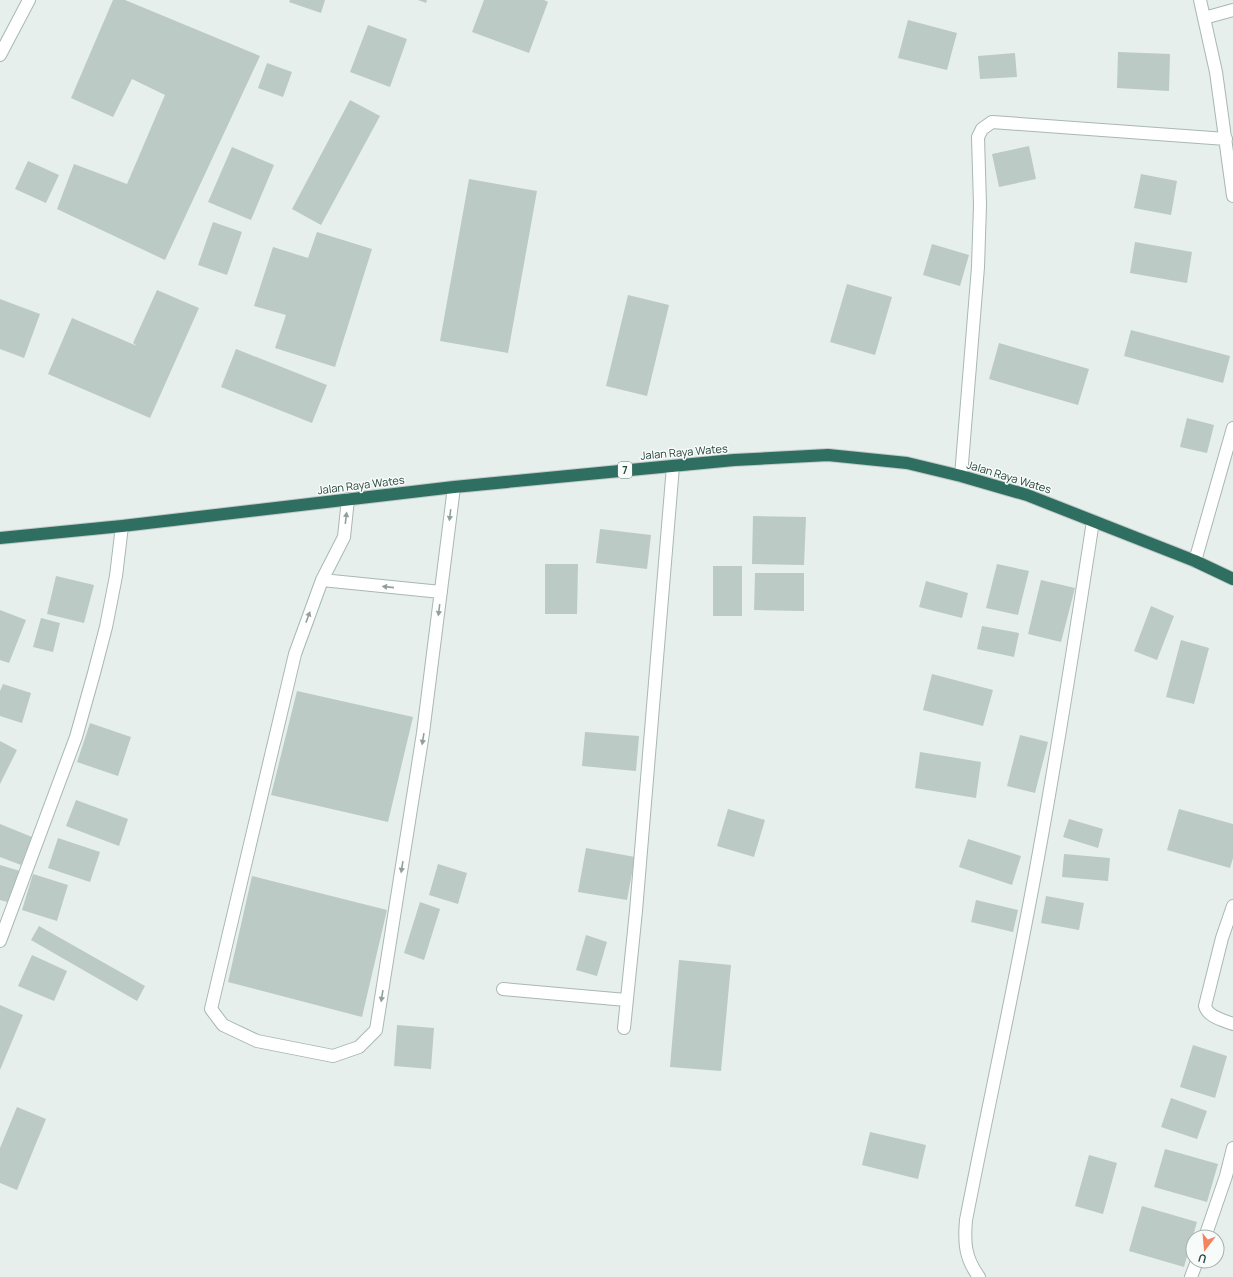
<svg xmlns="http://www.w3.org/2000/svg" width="1233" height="1277" font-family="Manrope,sans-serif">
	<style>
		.building { fill: #bbcac4 }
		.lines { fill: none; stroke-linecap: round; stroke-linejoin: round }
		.lane-casing { stroke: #a8b8b2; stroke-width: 14 }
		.street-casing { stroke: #a8b8b2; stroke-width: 14 }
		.highway-casing { stroke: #c2cac8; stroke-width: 14 }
		.lane { stroke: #fff; stroke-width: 12 }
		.street { stroke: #fff; stroke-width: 12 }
		.highway { stroke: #2f6f62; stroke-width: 12 }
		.oneway { fill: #92a09c }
		.labels { text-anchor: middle; stroke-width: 3; stroke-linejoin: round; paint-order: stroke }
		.shield { fill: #f7fbf9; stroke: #637a73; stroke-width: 1 }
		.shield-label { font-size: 10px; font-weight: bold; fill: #24423a }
		.street-label { font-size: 11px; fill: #24423a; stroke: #f7fbf9 }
	</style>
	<rect width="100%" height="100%" fill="#e6efeb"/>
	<path class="building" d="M113 0H125L260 56 165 260 57 209 74 164 127 184 165 95 132 79 113 117 71 98Z
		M290 0H325L321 13 289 2Z
		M418 0H427L426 3Z
		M484 0H544L548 2 529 53 472 32Z
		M908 20 957 33 947 70 898 58Z
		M368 25 407 39 390 87 350 72Z
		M1118 52 1170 54 1169 91 1117 88Z
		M1015 53 1017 77 980 79 978 56Z
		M267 63 292 72 283 97 258 88Z
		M350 100 380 116 321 225 292 209Z
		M1029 146 1036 179 999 187 992 154Z
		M232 147 274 165 251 220 208 202Z
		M28 161 59 175 46 203 15 189Z
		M1141 174 1177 181 1171 215 1134 208Z
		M469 179 537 191 508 353 440 341Z
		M213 222 242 232 227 275 198 265Z
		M317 232 372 249 335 367 275 348 286 315 254 306 273 247 308 258Z
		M1135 242 1192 252 1187 283 1130 273Z
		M932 244 969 255 960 286 923 275Z
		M847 284 892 297 875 355 830 342Z
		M157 290 199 308 150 418 48 374 72 318 137 346 133 343Z
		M628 295 669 305 647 396 606 386Z
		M0 299 40 314 24 358 0 349Z
		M1131 330 1230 356 1223 383 1124 356Z
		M999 343 1089 369 1078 405 989 379Z
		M236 349 327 385 312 423 221 387Z
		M1187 418 1214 425 1207 453 1180 447Z
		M753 516 806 517 804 565 752 564Z
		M600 529 651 535 647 569 596 563Z
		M545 564H578L577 614H545Z
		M997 564 1029 571 1018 615 986 608Z
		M713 566H742V616H713Z
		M755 573H804V611L754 610Z
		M56 576 94 585 84 623 47 614Z
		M1041 580 1075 588 1061 642 1028 634Z
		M926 581 968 593 962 618 919 607Z
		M1151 606 1174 616 1157 660 1134 651Z
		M0 610 26 620 9 663 0 660Z
		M41 618 60 623 53 652 33 647Z
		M982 626 1019 633 1014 657 977 649Z
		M1181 640 1209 648 1194 704 1166 697Z
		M932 674 993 690 983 726 923 710Z
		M3 684 31 693 22 723 0 716V691Z
		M297 691 413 717 388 822 271 795Z
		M90 723 131 737 118 776 77 762Z
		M585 732 639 736 636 771 582 766Z
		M1020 735 1048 742 1035 793 1007 786Z
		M0 741 17 750 0 784Z
		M920 752 981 762 976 798 915 788Z
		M76 800 128 819 119 846 66 826Z
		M728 809 765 820 754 857 717 846Z
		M1179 809 1233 824V858L1230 868 1167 850Z
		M1069 819 1103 829 1098 848 1063 837Z
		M0 824 32 837 21 865 0 857Z
		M58 838 100 852 90 882 48 868Z
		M968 839 1021 856 1012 885 959 867Z
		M586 848 635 857 627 900 578 892Z
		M1064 854 1110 858 1108 881 1062 877Z
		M438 864 467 873 458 904 429 895Z
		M0 865 20 871 11 903 0 900Z
		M33 874 68 885 57 921 22 910Z
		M252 876 387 910 362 1017 228 982Z
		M1046 896 1084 903 1079 930 1041 923Z
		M976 900 1018 910 1013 932 971 922Z
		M420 902 440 909 424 960 404 953Z
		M39 926 145 986 137 1001 31 940Z
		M586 935 607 942 597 976 576 970Z
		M32 955 67 971 54 1001 18 986Z
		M679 960 731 965 721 1071 670 1067Z
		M0 1005 23 1015 0 1070Z
		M397 1025 434 1028 431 1069 394 1066Z
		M1193 1045 1227 1056 1215 1098 1180 1087Z
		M1171 1098 1207 1111 1197 1139 1161 1127Z
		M17 1107 46 1119 17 1190 0 1183V1148Z
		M870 1132 926 1145 918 1179 862 1165Z
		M1165 1149 1218 1164 1207 1202 1154 1187Z
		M1089 1155 1117 1163 1103 1214 1075 1206Z
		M1142 1206 1197 1222 1184 1267 1129 1251Z"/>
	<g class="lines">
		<g class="lane-casing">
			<path id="lane" d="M348 499 344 537 322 580 295 654 211 1009 223 1025 257 1041 333 1056 359 1047 376 1030 423 733 454 487
				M322 580 441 592"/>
		</g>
		<g class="street-casing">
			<path id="street" d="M1200 0 1216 72 1233 196
				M1204 18 1233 10
				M0 55 29 0
				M961 476 978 267 980 205 978 137 982 129 992 122 1226 139
				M1195 561 1233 428
				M1233 906 1222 938 1205 1006C1208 1017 1223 1020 1233 1024
				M0 941 76 737 94 673 106 627 116 576 122 526
				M503 989 626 1000
				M624 1028 636 911 673 466
				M1205 1237 1226 1176 1233 1148
				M979 1277C965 1258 964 1243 966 1220 990 1097 1017 975 1039 852 1059 742 1076 632 1093 521
				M1191 1277 1197 1261"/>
		</g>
		<g class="highway-casing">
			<path id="highway" d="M0 538 122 526 454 487 734 460 828 455 907 463 961 476 1027 495 1195 561 1233 579"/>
		</g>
		<use href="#lane" class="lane"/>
		<use href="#street" class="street"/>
		<use href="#highway" class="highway"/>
	</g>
	<defs><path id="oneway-solid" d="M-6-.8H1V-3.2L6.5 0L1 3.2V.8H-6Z"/></defs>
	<g class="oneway">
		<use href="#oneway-solid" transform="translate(450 515) rotate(97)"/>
		<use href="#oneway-solid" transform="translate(346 518) rotate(-83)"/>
		<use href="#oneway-solid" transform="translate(388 587) rotate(-174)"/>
		<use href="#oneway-solid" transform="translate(439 610) rotate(97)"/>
		<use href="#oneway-solid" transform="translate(308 617) rotate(-70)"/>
		<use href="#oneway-solid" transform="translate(423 739) rotate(99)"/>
		<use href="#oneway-solid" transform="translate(402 867) rotate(99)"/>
		<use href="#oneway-solid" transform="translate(382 996) rotate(99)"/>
	</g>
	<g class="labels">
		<rect class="shield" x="618" y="462" width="14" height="16" rx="3"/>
		<g class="shield-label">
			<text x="625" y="474">7</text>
		</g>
		<g class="street-label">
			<text transform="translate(684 452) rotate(-5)" y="4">Jalan Raya Wates</text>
			<text transform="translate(1009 477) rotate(17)" y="4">Jalan Raya Wates</text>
			<text transform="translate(361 485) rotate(-7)" y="4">Jalan Raya Wates</text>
		</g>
	</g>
	<g transform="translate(1205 1249) rotate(196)"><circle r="19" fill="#f7fbf9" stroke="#a3b1ad"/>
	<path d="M0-3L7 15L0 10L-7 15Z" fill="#f4845f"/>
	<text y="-6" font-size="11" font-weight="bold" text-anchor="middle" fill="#24423a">U</text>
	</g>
</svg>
